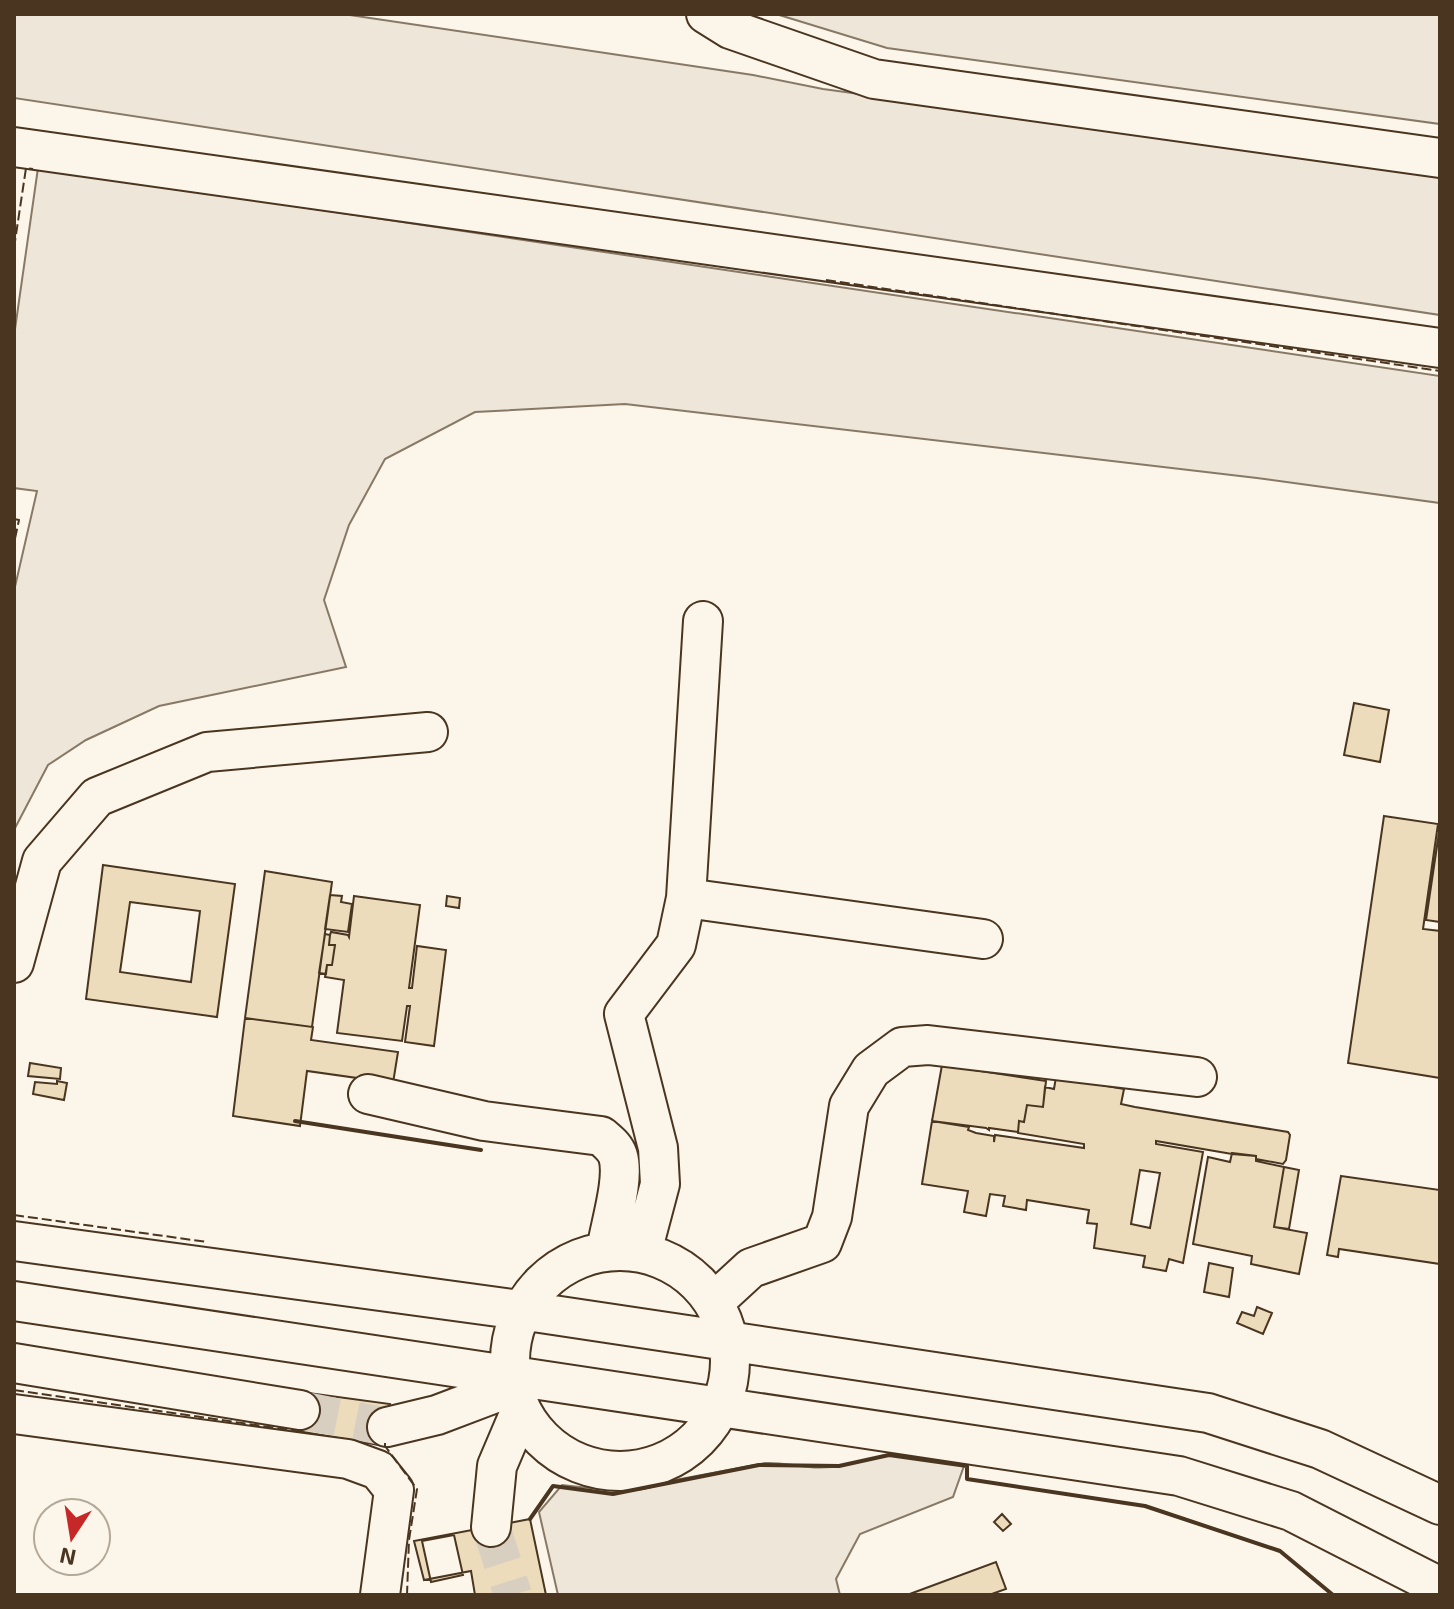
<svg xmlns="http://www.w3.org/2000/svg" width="1454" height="1609" font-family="'Exo 2',sans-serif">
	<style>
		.green { fill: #ede6d9; stroke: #887966; stroke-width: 2 }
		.building { fill: #ecdcbc; stroke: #4a3520; stroke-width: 2; fill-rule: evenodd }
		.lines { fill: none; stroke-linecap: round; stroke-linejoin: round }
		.minor-tunnel { stroke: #d8cfc1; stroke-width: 38; stroke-dasharray: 38 19; stroke-linecap: butt }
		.minor-casing { stroke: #4a3520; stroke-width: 42 }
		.minor { stroke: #fbf6e9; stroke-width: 38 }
		.fence { stroke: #4a3520; stroke-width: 2; stroke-dasharray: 10 4; stroke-linecap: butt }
		.wall { stroke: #4a3520; stroke-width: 4 }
	</style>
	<rect width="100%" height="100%" fill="#fbf6e9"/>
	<path class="green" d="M14 14H343L753 75 823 89 1440 173V315L14 98Z
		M776 14H1440V124L887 48Z
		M38 168 1440 376V503L1257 478 625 404 475 412 385 459 349 525 324 600 346 667 159 706 86 740 48 765 14 830V591L37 491 14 488V336Z
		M893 1453 965 1463 953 1497 860 1534 836 1579 840 1595H558L539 1512 562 1485 617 1491 765 1463C780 1462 794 1466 809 1467 838 1470 866 1460 893 1453Z"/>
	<path class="building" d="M1354 703 1389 710 1380 762 1344 755Z
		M1384 816 1438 824 1423 929 1440 931V1078L1348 1063Z
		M1440 826V922L1426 920Z
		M103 865 235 884 217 1017 86 999ZM130 902 200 911 191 982 120 972Z
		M265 871 332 882 312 1027 245 1018Z
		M330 895 342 896 341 902 352 904 348 932 325 929Z
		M354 896 420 905 409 988H412L417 946 446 950 434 1046 405 1042 410 1006H407L402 1041 337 1033 344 980 325 977 327 965H332L335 945H329L330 935 331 932 348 935 349 937Z
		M447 896 460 898 459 908 446 906Z
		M325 934 330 935 329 945H335L332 965H327L326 974 319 973Z
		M245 1018 313 1027 311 1040 398 1052 393 1083 307 1071 300 1126 233 1116Z
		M30 1063 61 1068 60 1079 28 1076Z
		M942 1065 1046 1081 1043 1107 1027 1105 1024 1122 1019 1121 1018 1132 989 1128V1130L986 1128 932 1121Z
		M1056 1077 1124 1089 1121 1104 1135 1107 1288 1132 1290 1135 1286 1160 1283 1164 1256 1159V1156L1232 1154 1156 1141V1144L1203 1152 1183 1263 1169 1259 1166 1271 1143 1267 1145 1256 1094 1248 1097 1224 1087 1223 1089 1210 1027 1200 1026 1210 1003 1206 1005 1196 990 1194 986 1216 964 1212 968 1191 922 1184 932 1121 969 1127 968 1130 976 1133 994 1136V1142L995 1135 1084 1148V1144L1018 1133 1019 1121 1024 1122 1027 1105 1043 1107 1045 1087 1054 1089ZM1140 1170 1160 1173 1150 1228 1131 1224Z
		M57 1081 67 1083 64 1100 33 1094 35 1082 57 1084Z
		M1232 1153 1256 1156V1161L1284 1167 1274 1227 1307 1233 1299 1274 1251 1264 1252 1256 1193 1244 1208 1157 1230 1162Z
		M1284 1167 1299 1170 1289 1229 1274 1227Z
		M1341 1176 1440 1190V1264L1339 1249 1338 1257 1327 1255Z
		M1209 1263 1233 1268 1229 1297 1204 1292Z
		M1257 1307 1272 1313 1263 1334 1237 1323 1242 1312 1254 1316Z
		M301 1392 390 1404 385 1446 297 1431Z
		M1002 1514 1011 1524 1003 1531 994 1522Z
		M530 1519 546 1595H475L471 1571 424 1580 414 1541Z
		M454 1535 463 1575 431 1582 422 1541Z
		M996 1562 1006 1589 989 1595H907Z"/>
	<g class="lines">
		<path class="minor-tunnel" d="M300 1410 387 1427
			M491 1527 513 1595"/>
		<g class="minor-casing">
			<path id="minor" d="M706 14 730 29 874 79 1440 158
				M14 147 1440 348
				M686 898 703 621
				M14 963 42 861 97 797 207 752 428 732
				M368 1094 484 1121 601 1136C608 1142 615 1147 618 1156 625 1179 610 1225 606 1251
				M14 1241 520 1310 1208 1413 1320 1449 1440 1505
				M510 1361a110 110 0 1 1 220 0a110 110 0 1 1-220 0Z
				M642 1252 660 1184 658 1148 624 1014 676 945 686 898 983 939
				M14 1301 1179 1476 1291 1511 1440 1587
				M714 1302 751 1268 822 1243 832 1217 849 1106 871 1070 902 1047 928 1045 1197 1077
				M14 1363 300 1410
				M14 1414 348 1459 378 1470 394 1490 380 1595
				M387 1427 437 1415 511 1387
				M491 1527 497 1466 520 1412"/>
		</g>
		<use href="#minor" class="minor"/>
		<path class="fence" d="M14 248 26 168 33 169
			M826 280 1440 371
			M14 519 19 520 14 543
			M14 1215 207 1242
			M14 1390 297 1431
			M385 1443V1446L417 1489 409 1540 407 1595"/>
		<path class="wall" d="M295 1121 481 1150
			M530 1519 553 1486 613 1494 759 1465 839 1466 889 1455 967 1466V1479L1145 1506 1280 1551 1333 1595"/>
	</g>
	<rect width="1454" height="1609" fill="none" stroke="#4a3520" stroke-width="32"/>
	<g transform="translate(72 1537) rotate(192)"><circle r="38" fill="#fbf6e9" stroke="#b4a999" stroke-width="2"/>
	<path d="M0-6L14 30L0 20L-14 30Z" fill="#c62828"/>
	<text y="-12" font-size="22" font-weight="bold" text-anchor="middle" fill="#4a3520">N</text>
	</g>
</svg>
